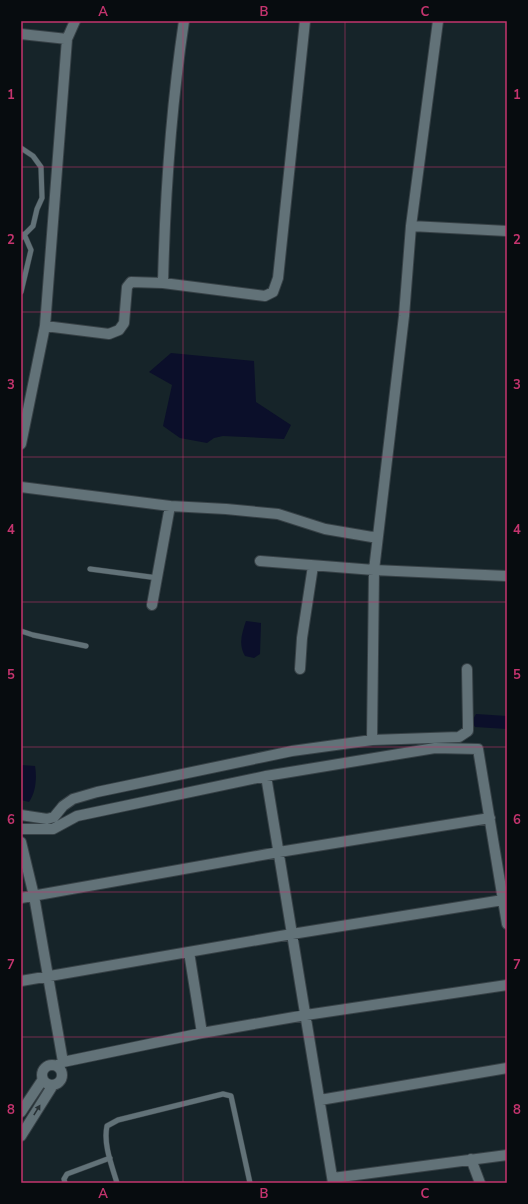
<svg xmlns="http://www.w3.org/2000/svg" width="528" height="1204" font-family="'Nunito Sans',sans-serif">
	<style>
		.water { fill: #0b0f2a }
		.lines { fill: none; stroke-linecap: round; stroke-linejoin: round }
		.service-casing { stroke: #374146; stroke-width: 6 }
		.minor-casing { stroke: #374146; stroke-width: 12 }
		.service { stroke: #627278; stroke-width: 5 }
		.minor { stroke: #627278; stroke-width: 10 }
		.oneway { fill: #273034 }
		.grid { fill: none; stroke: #c4346e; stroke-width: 1; stroke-opacity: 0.55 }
		.neatline { fill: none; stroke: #c4346e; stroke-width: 1.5 }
		.grid-label { font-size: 13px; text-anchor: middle; font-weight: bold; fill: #c4346e }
	</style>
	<rect width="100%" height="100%" fill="#162429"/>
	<path class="water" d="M171 353 254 361 256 402 291 425 284 439 223 436 214 438 207 443 180 438 163 426 172 385 149 372Z
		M246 621 261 623 260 654 254 658 245 656C238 644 242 633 246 621Z
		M476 714 507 716V729L475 727 472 721Z
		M21 765 35 766C37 777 36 792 29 802L21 800Z"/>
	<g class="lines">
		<g class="service-casing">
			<path id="service" d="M21 148 33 156 41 167 42 198 37 209 33 226 21 238
				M21 292 31 250 24 234
				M90 569 158 578
				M21 631 33 635 86 646
				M65 1183 64 1179 67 1174 110 1158
				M117 1183C112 1166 103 1144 107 1126L118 1120 223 1094 231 1096 250 1183"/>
		</g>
		<g class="minor-casing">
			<path id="minor" d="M438 21 411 226 404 316 374 570 507 576
				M21 34 67 39
				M411 226 507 231
				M163 283C165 196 171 108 184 21
				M45 326 109 334 119 330 124 323 127 287 131 282 163 283 265 296 273 292 278 278 305 21
				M21 444 45 326 67 39 75 21
				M21 487 170 506 226 509 278 514 325 529 372 537 377 536
				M260 561 374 570 372 740
				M152 605 170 506
				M300 669 302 638 313 566
				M266 776 333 1183
				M21 815 47 819 54 817 63 806 73 799 97 792 292 751 372 740 459 737 468 731V725L467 669
				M21 829H53L77 816 266 776 435 748 478 749 507 924
				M21 842 34 896 63 1062 57 1066
				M21 898 279 852 490 818
				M189 952 202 1033
				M21 981 292 934 503 900
				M63 1062 202 1033 306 1015 507 985
				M42 1075a10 10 0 1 1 20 0a10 10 0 1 1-20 0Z
				M320 1100 507 1068
				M21 1112 43 1079
				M21 1136 53 1085
				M471 1159 480 1183
				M333 1178 507 1155"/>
		</g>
		<use href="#service" class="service"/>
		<use href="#minor" class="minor"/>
	</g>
	<defs><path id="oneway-solid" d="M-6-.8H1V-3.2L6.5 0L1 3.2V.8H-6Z"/></defs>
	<use class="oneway" href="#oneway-solid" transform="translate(37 1110) rotate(-58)"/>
	<path class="grid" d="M183 21V1183M345 21V1183M21 167H507M21 312H507M21 457H507M21 602H507M21 747H507M21 892H507M21 1037H507"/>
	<rect width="528" height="1204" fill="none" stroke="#070c0f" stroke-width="44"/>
	<rect x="22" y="22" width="484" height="1160" class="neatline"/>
	<g class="grid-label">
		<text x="103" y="16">A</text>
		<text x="264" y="16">B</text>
		<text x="425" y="16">C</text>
		<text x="11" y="99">1</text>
		<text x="517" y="99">1</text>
		<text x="11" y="244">2</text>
		<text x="517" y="244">2</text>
		<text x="11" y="389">3</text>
		<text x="517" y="389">3</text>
		<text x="11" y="534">4</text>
		<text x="517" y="534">4</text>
		<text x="11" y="679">5</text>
		<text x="517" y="679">5</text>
		<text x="11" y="824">6</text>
		<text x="517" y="824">6</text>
		<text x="11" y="969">7</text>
		<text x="517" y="969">7</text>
		<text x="11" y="1114">8</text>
		<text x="517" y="1114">8</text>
		<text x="103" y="1198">A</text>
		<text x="264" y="1198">B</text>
		<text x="425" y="1198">C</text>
	</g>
</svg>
